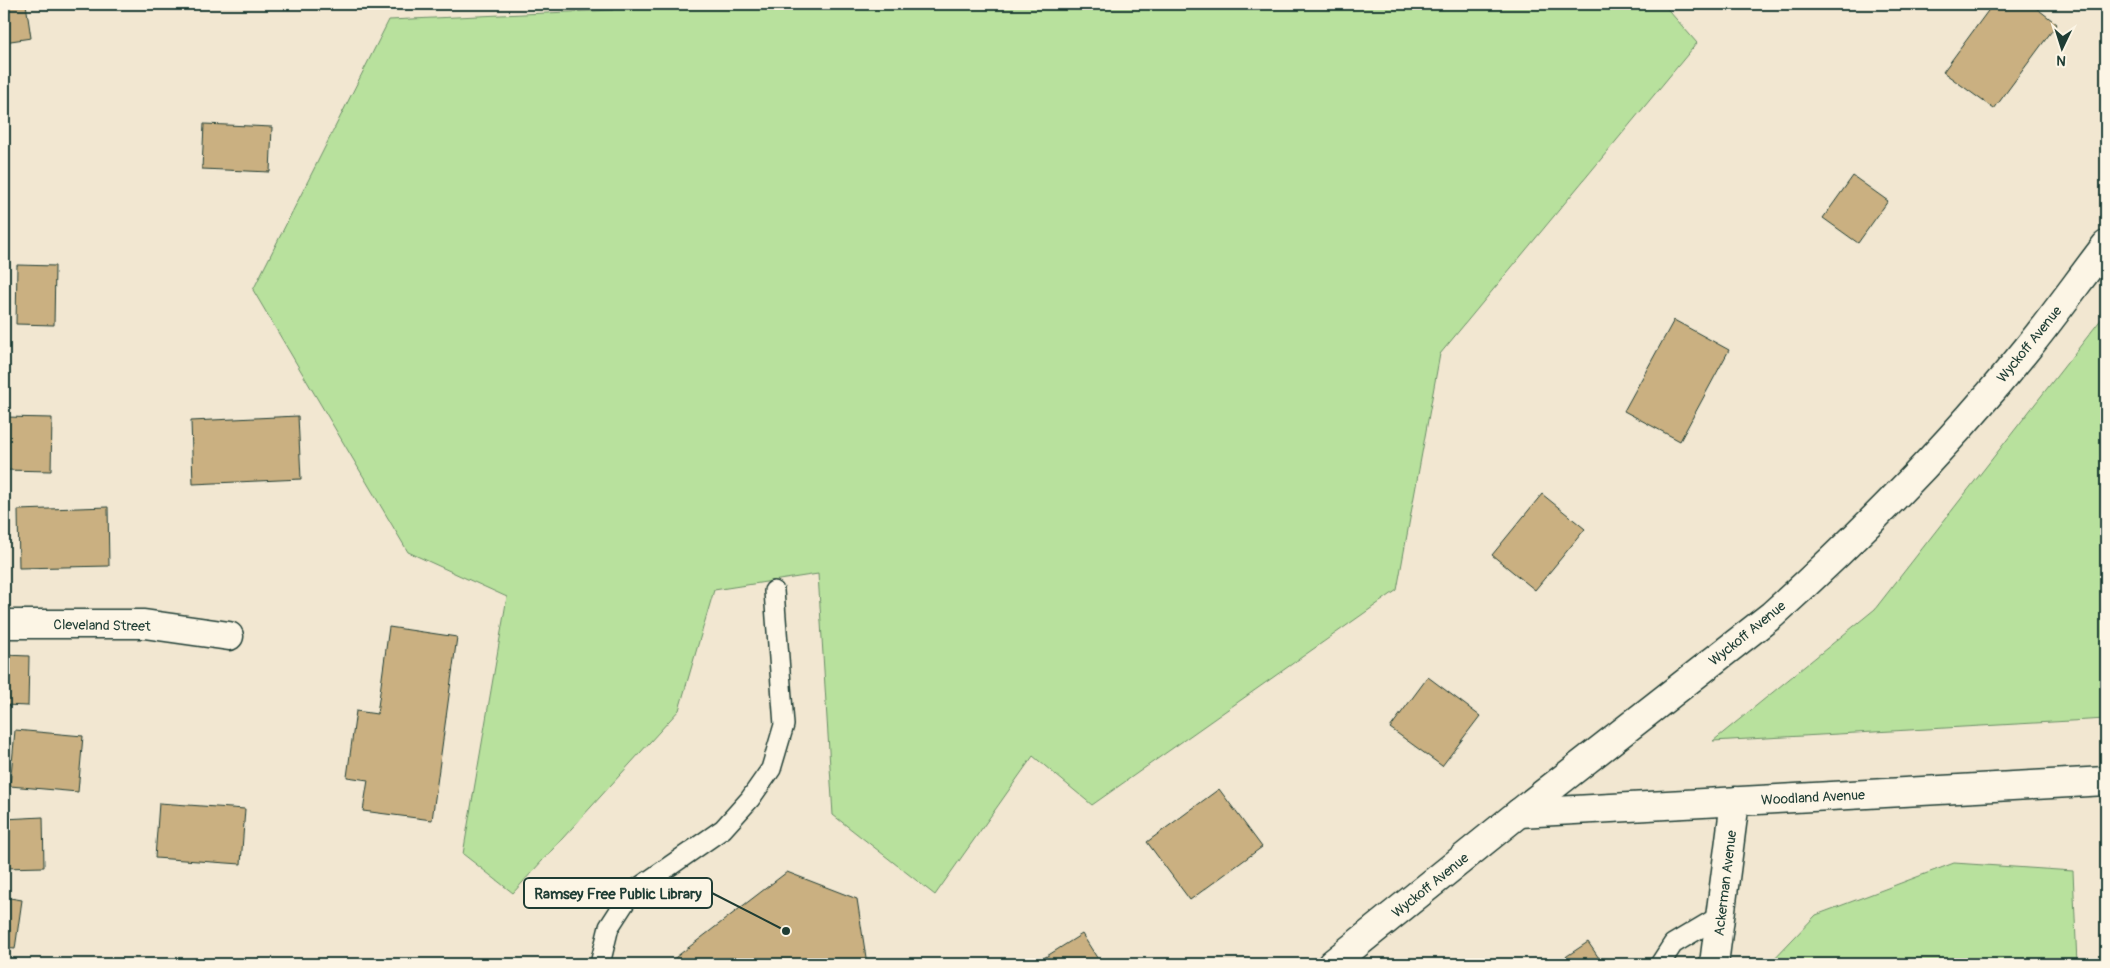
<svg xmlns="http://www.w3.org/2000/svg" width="2110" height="968" font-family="Pangolin,sans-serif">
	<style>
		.green { fill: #b8e19d; stroke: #6c8f68 }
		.building { fill: #cab081; stroke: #1f3d34 }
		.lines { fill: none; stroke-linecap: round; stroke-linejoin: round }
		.service-casing { stroke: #1f3d34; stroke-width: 22 }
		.minor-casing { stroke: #1f3d34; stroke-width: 31 }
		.primary-casing { stroke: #1f3d34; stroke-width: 31 }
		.service { stroke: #fcf5e5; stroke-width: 19 }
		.minor { stroke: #fcf5e5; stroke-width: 28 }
		.primary { stroke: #fcf5e5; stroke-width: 28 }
		.labels { text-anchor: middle; stroke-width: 5; stroke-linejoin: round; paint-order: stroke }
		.street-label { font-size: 14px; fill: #1f3d34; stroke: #fcf5e5 }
		.leader { fill: none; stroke: #1f3d34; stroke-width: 2 }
		.callout-dot { fill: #1f3d34; stroke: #fcf5e5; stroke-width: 2 }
		.callout { fill: #fcf5e5; stroke: #1f3d34; stroke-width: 2 }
		.callout-label { font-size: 15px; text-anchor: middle; font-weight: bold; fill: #1f3d34 }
	</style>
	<rect width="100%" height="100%" fill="#f2e7d1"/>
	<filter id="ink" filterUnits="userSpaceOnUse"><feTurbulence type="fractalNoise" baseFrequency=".02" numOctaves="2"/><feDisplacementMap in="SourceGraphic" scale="10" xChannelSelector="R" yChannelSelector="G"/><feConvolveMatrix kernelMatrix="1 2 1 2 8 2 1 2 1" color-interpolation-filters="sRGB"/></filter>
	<g filter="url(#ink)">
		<path class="green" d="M614 4H1663L1697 43 1440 354 1397 590 1092 805 1033 756 935 895 833 815 818 574 714 590 679 710 513 893 463 854 507 597 408 552 253 290 389 20 613 10Z
			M2106 313V719L1713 741 1875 609Z
			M1954 863 2073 871 2077 964H1769L1816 915Z"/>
		<path class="building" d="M4 4H26L31 38 4 42Z
			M1993 4H2031L2057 24 1994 109 1943 72Z
			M204 124 272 127 270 172 202 169Z
			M1853 176 1888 201 1858 243 1823 218Z
			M17 265 55 266 54 325 16 324Z
			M1674 320 1729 350 1680 441 1624 411Z
			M298 416 301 479 193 484 191 421Z
			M4 417 52 418 51 471 4 470Z
			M1542 494 1585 529 1535 590 1492 555Z
			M108 507 109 566 19 568 18 510Z
			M389 627 457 637 432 820 363 811 368 780 347 777 356 711 377 714Z
			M4 655 29 656 28 706 4 705Z
			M1428 677 1480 716 1442 766 1390 728Z
			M15 730 83 736 78 792 10 786Z
			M1219 789 1262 847 1190 900 1147 842Z
			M159 803 245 809 241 864 155 858Z
			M43 817 44 867 4 868V819Z
			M787 872 857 899 867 964H667Z
			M4 897 22 900 15 949 4 948Z
			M1082 934 1101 964H1041L1039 961Z
			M1588 942 1603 964H1555Z"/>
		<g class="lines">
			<g class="service-casing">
				<path id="service" d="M600 964 609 927 631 893 723 829 750 799 771 769 784 725 774 591
					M1660 964 1673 944 1720 916"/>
			</g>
			<g class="minor-casing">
				<path id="minor" d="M4 624H144L229 636
					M1519 813 2106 781
					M1714 964 1735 801"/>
			</g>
			<g class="primary-casing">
				<path id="primary" d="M1332 964 1519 813 1772 615C1863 533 1949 445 2026 350 2054 316 2079 280 2106 245"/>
			</g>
			<use href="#service" class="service"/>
			<use href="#minor" class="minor"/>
			<use href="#primary" class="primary"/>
		</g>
	</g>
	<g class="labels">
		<g class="street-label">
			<text transform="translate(2029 344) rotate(-51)" y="5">Wyckoff Avenue</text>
			<text transform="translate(102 625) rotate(1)" y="5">Cleveland Street</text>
			<text transform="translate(1747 633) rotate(-39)" y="5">Wyckoff Avenue</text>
			<text transform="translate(1813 797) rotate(-3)" y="5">Woodland Avenue</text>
			<text transform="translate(1725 883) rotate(-83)" y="5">Ackerman Avenue</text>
			<text transform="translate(1430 885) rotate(-39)" y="5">Wyckoff Avenue</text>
		</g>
	</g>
	<path class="leader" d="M786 931L712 893"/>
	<circle class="callout-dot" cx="786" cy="931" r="5"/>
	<rect class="callout" x="524" y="878" width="188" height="30" rx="5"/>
	<g class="callout-label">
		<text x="618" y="899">Ramsey Free Public Library</text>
	</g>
	<rect width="2110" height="968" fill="none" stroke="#fcf5e5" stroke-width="20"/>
	<rect x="10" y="10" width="2090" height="948" fill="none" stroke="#1f3d34" stroke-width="2" filter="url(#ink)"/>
	<g transform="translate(2062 48) rotate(184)" stroke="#fcf5e5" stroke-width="4" paint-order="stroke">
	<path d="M0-4L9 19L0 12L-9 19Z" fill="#1f3d34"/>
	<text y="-8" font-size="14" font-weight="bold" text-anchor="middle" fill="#1f3d34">N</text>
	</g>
</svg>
